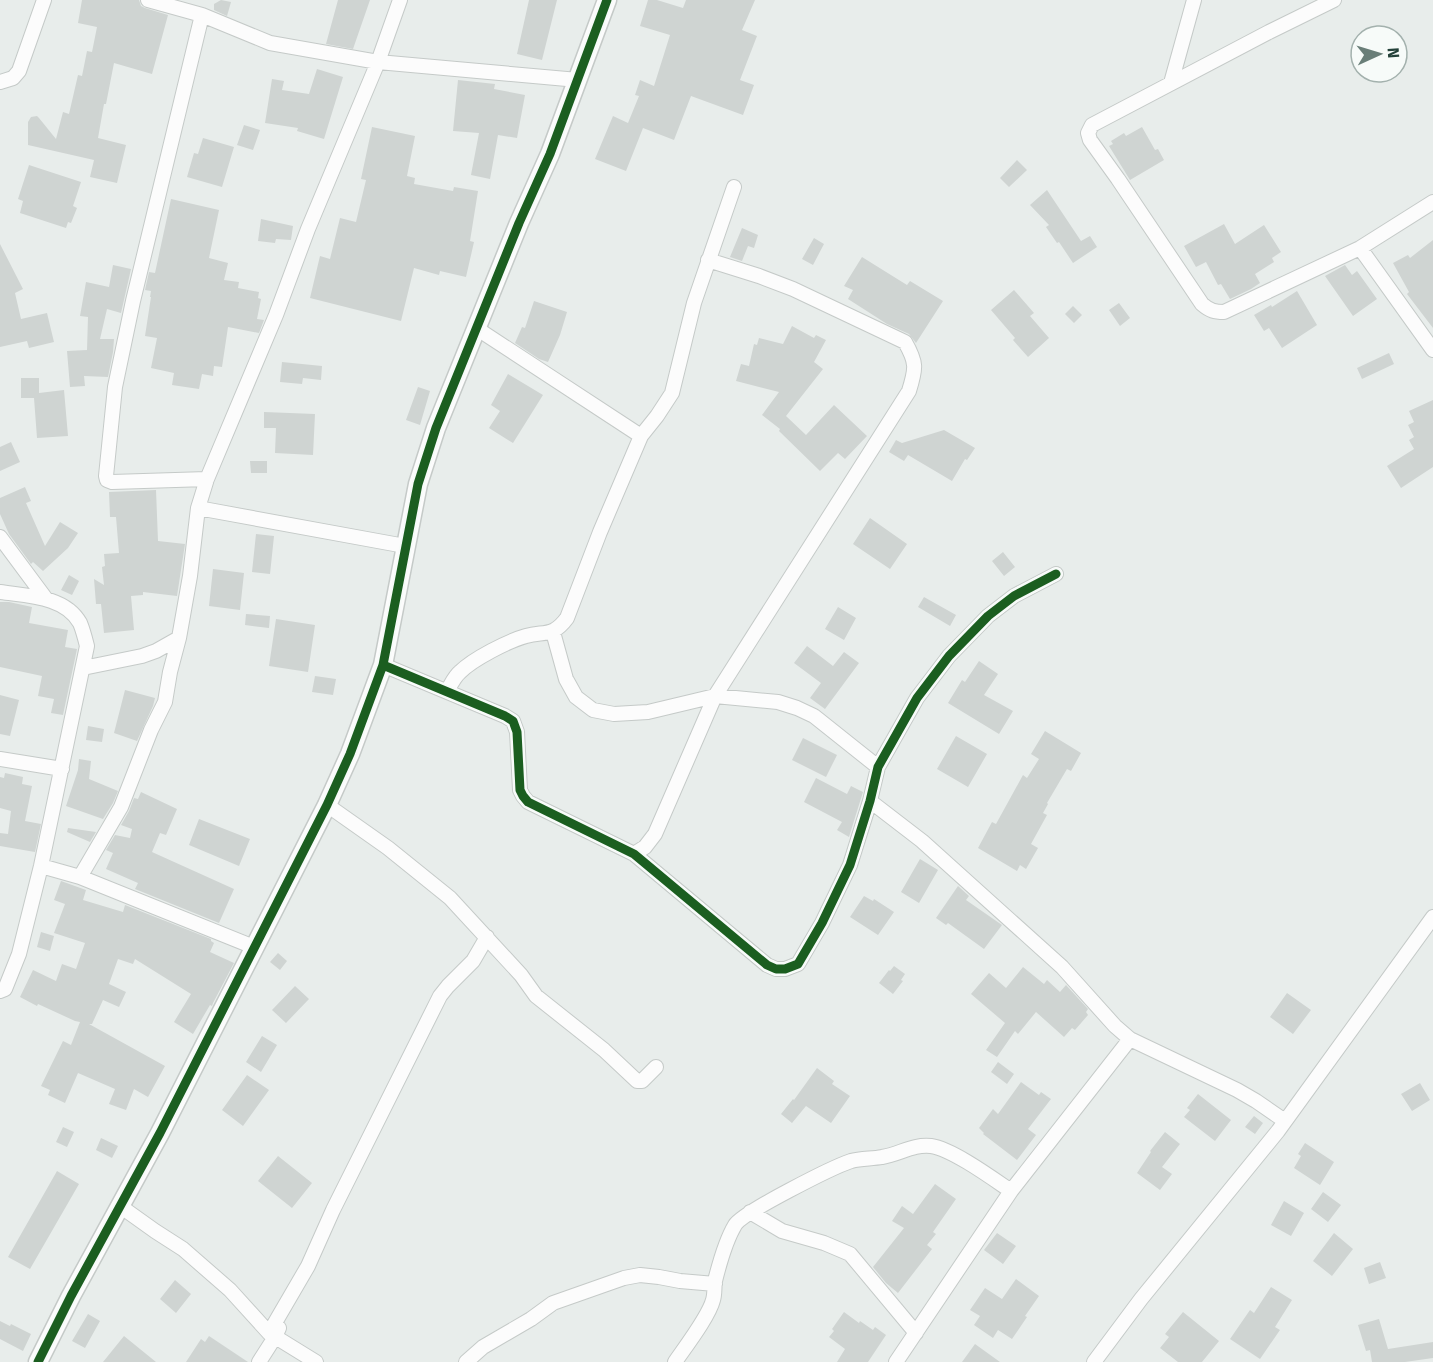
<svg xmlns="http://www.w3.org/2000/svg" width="1433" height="1362" font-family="'Fira Sans',sans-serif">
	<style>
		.building { fill: #cfd4d2 }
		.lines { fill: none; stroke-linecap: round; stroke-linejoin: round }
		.minor-casing { stroke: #c5cac8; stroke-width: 16 }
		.tertiary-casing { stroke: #c5cac8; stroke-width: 21 }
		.minor { stroke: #fcfcfc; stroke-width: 14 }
		.tertiary { stroke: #fcfcfc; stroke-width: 18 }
		.cycleway-casing { stroke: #f7fbf9; stroke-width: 13 }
		.cycleway { stroke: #1b5e20; stroke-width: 9 }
	</style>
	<rect width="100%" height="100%" fill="#e8edeb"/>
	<path class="building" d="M82 0H139L141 6 145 8 168 15 152 74 114 63 106 104H104L98 138 126 145 117 183 90 177 94 160 28 145V122L31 117 37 116 39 118 56 139 63 112 69 114 78 75 82 76 87 51 92 52 97 27 78 23Z
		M221 0 231 2 227 16 214 10V4Z
		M338 0H370L353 49 326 44Z
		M529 0H557L542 60 517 54Z
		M648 0H657L683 8 686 0H755L742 30 757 36 740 80 754 85 743 115 691 96 674 140 643 128 626 171 595 159 613 116 628 123 639 96 635 95 640 80 654 86 670 35 640 26Z
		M317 69 343 77 324 139 297 131 298 128 265 123 272 79 284 81 282 90 309 94Z
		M458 80 495 84 494 89 525 95 517 138 498 135 490 179 471 175 479 133 453 131Z
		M244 125 260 130 253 150 237 145Z
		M372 127 415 136 407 176 415 178 414 184 453 191 454 187 478 191 470 241 474 242 466 277 440 271 439 275 414 268 401 321 310 298 320 256 330 259 340 218 356 222 366 180 361 179Z
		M1142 127 1155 150 1158 149 1164 160 1130 180 1109 146 1113 144 1111 141 1124 133 1126 136Z
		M203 138 234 147 222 187 187 177 194 153 198 154Z
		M1017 160 1027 170 1009 187 1000 178Z
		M29 165 81 182 73 206 77 208 71 223 68 222 66 228 20 213 23 201 18 199Z
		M1047 190 1081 241 1090 236 1097 247 1073 263 1059 242 1057 243 1046 227 1049 225 1030 205Z
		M171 199 219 210 209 258 228 263 224 280 239 282 238 288 259 292 258 298 261 299 257 319 264 320 259 333 228 327 222 367 214 366 213 376 202 374 199 389 172 385 174 373 151 368 157 338 145 336 151 297H150L151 291 145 290 149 272 155 273Z
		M261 219 293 226 291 240 276 239 275 243 258 241Z
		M1224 224 1235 244 1264 225 1281 252 1272 258 1274 262 1255 274 1260 283 1251 289 1230 299 1221 284 1218 285 1206 262 1196 267 1184 246Z
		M742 228 758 235 754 248 748 246 742 261 730 257Z
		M814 238 824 244 813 265 802 259Z
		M1433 240V328L1407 294 1409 292 1393 263 1408 255 1410 258Z
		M0 244 23 289 15 293 21 319 47 313 54 342 29 348 27 341 0 347Z
		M862 257 907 285 910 281 943 301 916 343 909 334 887 324 848 299 853 290 844 286Z
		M113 265 131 269 121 313 107 309 100 339H114L113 352 108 377 84 376 85 386 70 387 67 351 87 350 88 317 80 316 86 282 109 287Z
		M1345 265 1352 275 1357 271 1377 299 1353 316 1325 276Z
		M1014 290 1034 313 1030 316 1049 338 1028 357 1013 340 1015 338 991 310Z
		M1297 291 1317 325 1282 348 1269 328 1264 331 1254 315 1271 305 1272 307Z
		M534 301 567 312 560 335 548 362 539 359 515 343 522 327 525 328Z
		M1119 303 1130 318 1120 326 1109 310Z
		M1073 306 1082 315 1074 323 1065 314Z
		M792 326 814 338 816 335 826 340 814 362 823 369 786 416 806 435 834 405 867 436 845 459 838 453 820 471 779 431 780 429 762 415 779 392 736 381 741 364 749 366 754 344 757 345 759 338 783 344Z
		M1389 353 1394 364 1362 379 1357 368Z
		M282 362 322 366 321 380 303 378 302 384 280 382Z
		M508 374 543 395 513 443 489 428 500 411 491 405Z
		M21 378H39V393L64 390 68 436 37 438 34 398H21Z
		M418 387 430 391 420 425 406 420Z
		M1433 400V467L1401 488 1387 466 1414 449 1409 440 1414 437 1408 425 1414 422 1409 411Z
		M264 412 315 414 313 455 275 453 276 428H264Z
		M944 430 975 448 967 460 965 459 952 481 908 455 904 461 889 452 896 440 902 443Z
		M11 442 20 462 0 471V447Z
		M250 461H267V473H251Z
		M25 487 31 501 26 503 45 546 60 522 78 533 68 548 43 571 33 562 31 564 9 534 0 514V498Z
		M156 490 158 541 185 544 177 596 143 592V595L131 596 134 630 104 633 101 604H96L94 579 104 585 102 567 105 566 104 554 119 553 116 517H110L109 492Z
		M870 518 907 544 890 569 853 544Z
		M256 534 274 536 270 574 252 572Z
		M1003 552 1015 567 1004 576 992 561Z
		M213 569 244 573 240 610 209 606Z
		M69 575 79 581 72 595 61 590Z
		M924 597 956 615 950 626 918 607Z
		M0 602H9L32 607 29 623 68 630 65 647 77 649 63 715 51 713 54 699 38 696 42 676 0 667Z
		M838 607 856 618 844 640 825 629Z
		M246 614 270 616 269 628 245 625Z
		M276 619 315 625 308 672 269 666Z
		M807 646 833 666 844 652 859 663 825 709 810 698 821 683 794 663Z
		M979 661 998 674 984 695 1013 711 999 734 948 703 962 680 965 682Z
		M315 676 336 679 333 695 312 692Z
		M125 690 155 698 153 706 137 741 114 733Z
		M0 695 19 700 10 736 0 734Z
		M88 726 104 729 102 742 86 740Z
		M1045 731 1081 753 1071 771 1067 769 1047 803 1048 804 1043 813 1047 815 1031 844 1038 848 1026 869 1020 865 1017 871 978 848 992 822 996 824 1023 775 1027 778 1039 759 1031 754Z
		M956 736 987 754 968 787 937 769Z
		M803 738 837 755 826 777 792 760Z
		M79 759 91 761 89 779 118 791 113 803 103 819 66 806 78 770Z
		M5 773 23 777 22 784 32 786 25 821 41 824 35 852 0 846V833L8 834 11 811 0 808V777L4 778Z
		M816 778 847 794 851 786 863 792 849 837 837 830 842 822 804 802Z
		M141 792 177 809 166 835 160 833 152 852 234 889 219 923 135 889 138 883 106 869 113 853 106 850 115 835 130 838 132 829 121 825 129 811 134 798 138 799Z
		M199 819 250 839 239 866 189 845Z
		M68 828 96 832 90 842 67 832Z
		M920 859 938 870 919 903 901 892Z
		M61 881 86 890 83 900 123 912 125 905 211 939V941L214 943 210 952 234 963 213 1003 212 1006 210 1005 193 1034 174 1022 191 994 135 959 133 964 118 959 109 984 126 992 119 1007 103 1000 92 1024H89L165 1066 148 1097 134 1089 126 1110 109 1104 115 1089 78 1073 65 1103 48 1095 50 1090 41 1086 63 1041 71 1045 80 1022 75 1021 38 1004 37 1006 20 997 33 970 56 981 62 964 76 969 85 943 54 933 65 904 54 900Z
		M958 886 969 896 966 900 1002 925 984 949 948 923 946 925 936 918Z
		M864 896 873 901 874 899 894 912 878 935 850 917Z
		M41 932 54 936 50 951 37 947Z
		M278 953 287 961 280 970 270 962Z
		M894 966 905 974 901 980 903 981 893 994 879 983 889 970 890 971Z
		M1023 967 1044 984 1047 980 1060 992 1066 985 1088 1009 1086 1012 1088 1015 1075 1030 1072 1028 1064 1037 1036 1012 1018 1034 1015 1031 997 1057 986 1050 1005 1023 971 994 989 973 1006 988Z
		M295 986 309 999 286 1023 272 1010Z
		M1287 993 1311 1010 1293 1034 1270 1017Z
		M262 1036 277 1045 261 1072 246 1062Z
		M998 1062 1014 1074 1007 1084 991 1072Z
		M817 1068 834 1081 832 1084 850 1096 831 1123 806 1106 792 1123 781 1114 793 1099 794 1100Z
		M247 1075 269 1090 243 1126 222 1110Z
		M1021 1082 1039 1095 1041 1092 1051 1099 1028 1129 1036 1135 1017 1160 983 1134 984 1133 979 1128 993 1109 998 1114Z
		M1420 1083 1430 1100 1412 1111 1401 1094Z
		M1198 1094 1231 1120 1215 1141 1184 1117 1190 1110 1187 1108Z
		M1254 1116 1263 1123 1255 1134 1245 1127Z
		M63 1127 74 1132 67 1147 56 1142Z
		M1165 1132 1180 1144 1162 1167 1172 1174 1160 1190 1137 1173 1151 1152 1150 1151Z
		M101 1138 118 1146 112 1158 96 1150Z
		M1305 1143 1334 1162 1320 1185 1294 1168 1301 1156 1298 1154Z
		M278 1156 312 1183 292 1208 258 1181Z
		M57 1171 79 1184 30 1269 8 1257Z
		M935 1184 956 1199 933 1232 936 1234 927 1245 932 1249 898 1293 886 1283 873 1267 904 1228 892 1221 902 1206 913 1214Z
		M1323 1192 1341 1205 1328 1222 1311 1209Z
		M1284 1201 1304 1213 1291 1236 1271 1225Z
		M997 1233 1016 1246 1003 1264 984 1250Z
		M1334 1233 1353 1249 1332 1276 1313 1261Z
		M1380 1262 1386 1278 1369 1284 1364 1268Z
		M1016 1279 1039 1296 1025 1316 1027 1317 1012 1339 998 1330 993 1338 974 1325 980 1316 970 1310 985 1288 1002 1299Z
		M175 1280 191 1294 176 1313 160 1299Z
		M1271 1287 1292 1300 1275 1327 1280 1330 1260 1359 1230 1339 1250 1310 1254 1313Z
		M844 1312 859 1323 860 1321 873 1330 875 1327 886 1335 868 1362H837L845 1349 829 1337 834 1331 832 1329Z
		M1183 1312 1219 1341 1202 1362H1178L1160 1348 1169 1337 1165 1334Z
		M88 1314 100 1321 85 1348 72 1341Z
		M1379 1319 1388 1349 1433 1342V1358L1405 1362H1372L1370 1350 1366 1351 1358 1325Z
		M0 1321 10 1326 11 1324 31 1334 23 1351 0 1339Z
		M124 1336 156 1362H103Z
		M209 1336 248 1362H186L201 1339 205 1342Z
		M975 1344 1000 1362H962Z"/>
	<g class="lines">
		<g class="minor-casing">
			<path id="minor" d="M148 0 202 15 270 43 378 62 578 80
				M1334 0 1269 32 1092 125 1088 133 1090 140 1118 179 1202 304C1210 311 1215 312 1224 312L1360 248 1433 202
				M202 15 133 301 115 387 106 476 107 480 112 482 207 479
				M0 82 13 78 19 71 44 0
				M1171 83 1194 0
				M1360 248 1433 350
				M476 328 641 436
				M198 508 405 546
				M0 537 46 599
				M0 592C27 596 65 596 80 623 83 630 85 638 87 646L41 866 19 954 5 989 0 991
				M553 632 566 679 576 697 593 710 614 714 648 712 715 696 778 702 797 708 814 716 878 767
				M383 665 505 716 513 721 517 732 520 790 523 796 528 802 634 854 767 965 776 969H785L798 964 822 923 850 865 870 801 878 767 917 698 949 656 988 616 1014 596 1056 574
				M83 668 142 656 156 651 179 638
				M447 691C451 685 454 677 460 672 473 659 508 641 526 636 545 631 553 637 567 618L600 532 641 436 657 416 672 393 694 303 734 187
				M0 759 62 769
				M870 801 922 841 1062 967 1115 1026 1130 1039 1237 1090 1256 1101 1285 1121
				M327 805 388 848 450 898 521 975 536 996 604 1050 637 1081H642L656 1067
				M634 854 645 847 655 834 715 696 909 391C916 368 917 363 905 342L793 289 759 276 708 260
				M41 866 80 877 254 947
				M80 877 121 807 151 730 165 702 170 672 179 638 190 576 198 508 207 479 276 315 308 229 378 62 400 0
				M120 1206 155 1231 183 1249 230 1290 269 1333 316 1362
				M750 1212 782 1231 824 1243 850 1254 916 1333
				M269 1333 308 1266 333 1210 440 996 448 986 473 961 487 937
				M259 1362 275 1337 279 1328
				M466 1362 483 1347 531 1319 553 1303 624 1278 640 1275 659 1277 680 1281 715 1284
				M675 1362C686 1346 709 1316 713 1300 715 1294 714 1287 715 1281 719 1265 726 1240 735 1225 743 1212 833 1167 851 1161 861 1158 872 1159 882 1157 900 1154 913 1144 931 1146 952 1149 992 1178 1011 1191
				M896 1362 1011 1191 1130 1039
				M1094 1362 1141 1299 1278 1131 1433 917"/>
		</g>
		<g class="tertiary-casing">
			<path id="tertiary" d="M38 1362 71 1296 160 1133 327 805 350 754 383 665 418 484 436 428 519 223 550 154 607 0"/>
		</g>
		<use href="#minor" class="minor"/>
		<use href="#tertiary" class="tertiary"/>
		<g class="cycleway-casing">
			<path id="cycleway" d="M383 665 505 716 513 721 517 732 520 790 523 796 528 802 634 854 767 965 776 969H785L798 964 822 923 850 865 870 801 878 767 917 698 949 656 988 616 1014 596 1056 574
				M38 1362 71 1296 160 1133 327 805 350 754 383 665 418 484 436 428 519 223 550 154 607 0"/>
		</g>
		<use href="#cycleway" class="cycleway"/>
	</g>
	<g transform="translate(1379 54) rotate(86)"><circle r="28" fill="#f7fbf9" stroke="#a3b1ad" stroke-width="1.5"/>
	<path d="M0-4.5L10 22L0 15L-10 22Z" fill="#697e78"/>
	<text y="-9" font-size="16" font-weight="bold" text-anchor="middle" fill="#24423a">N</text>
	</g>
</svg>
